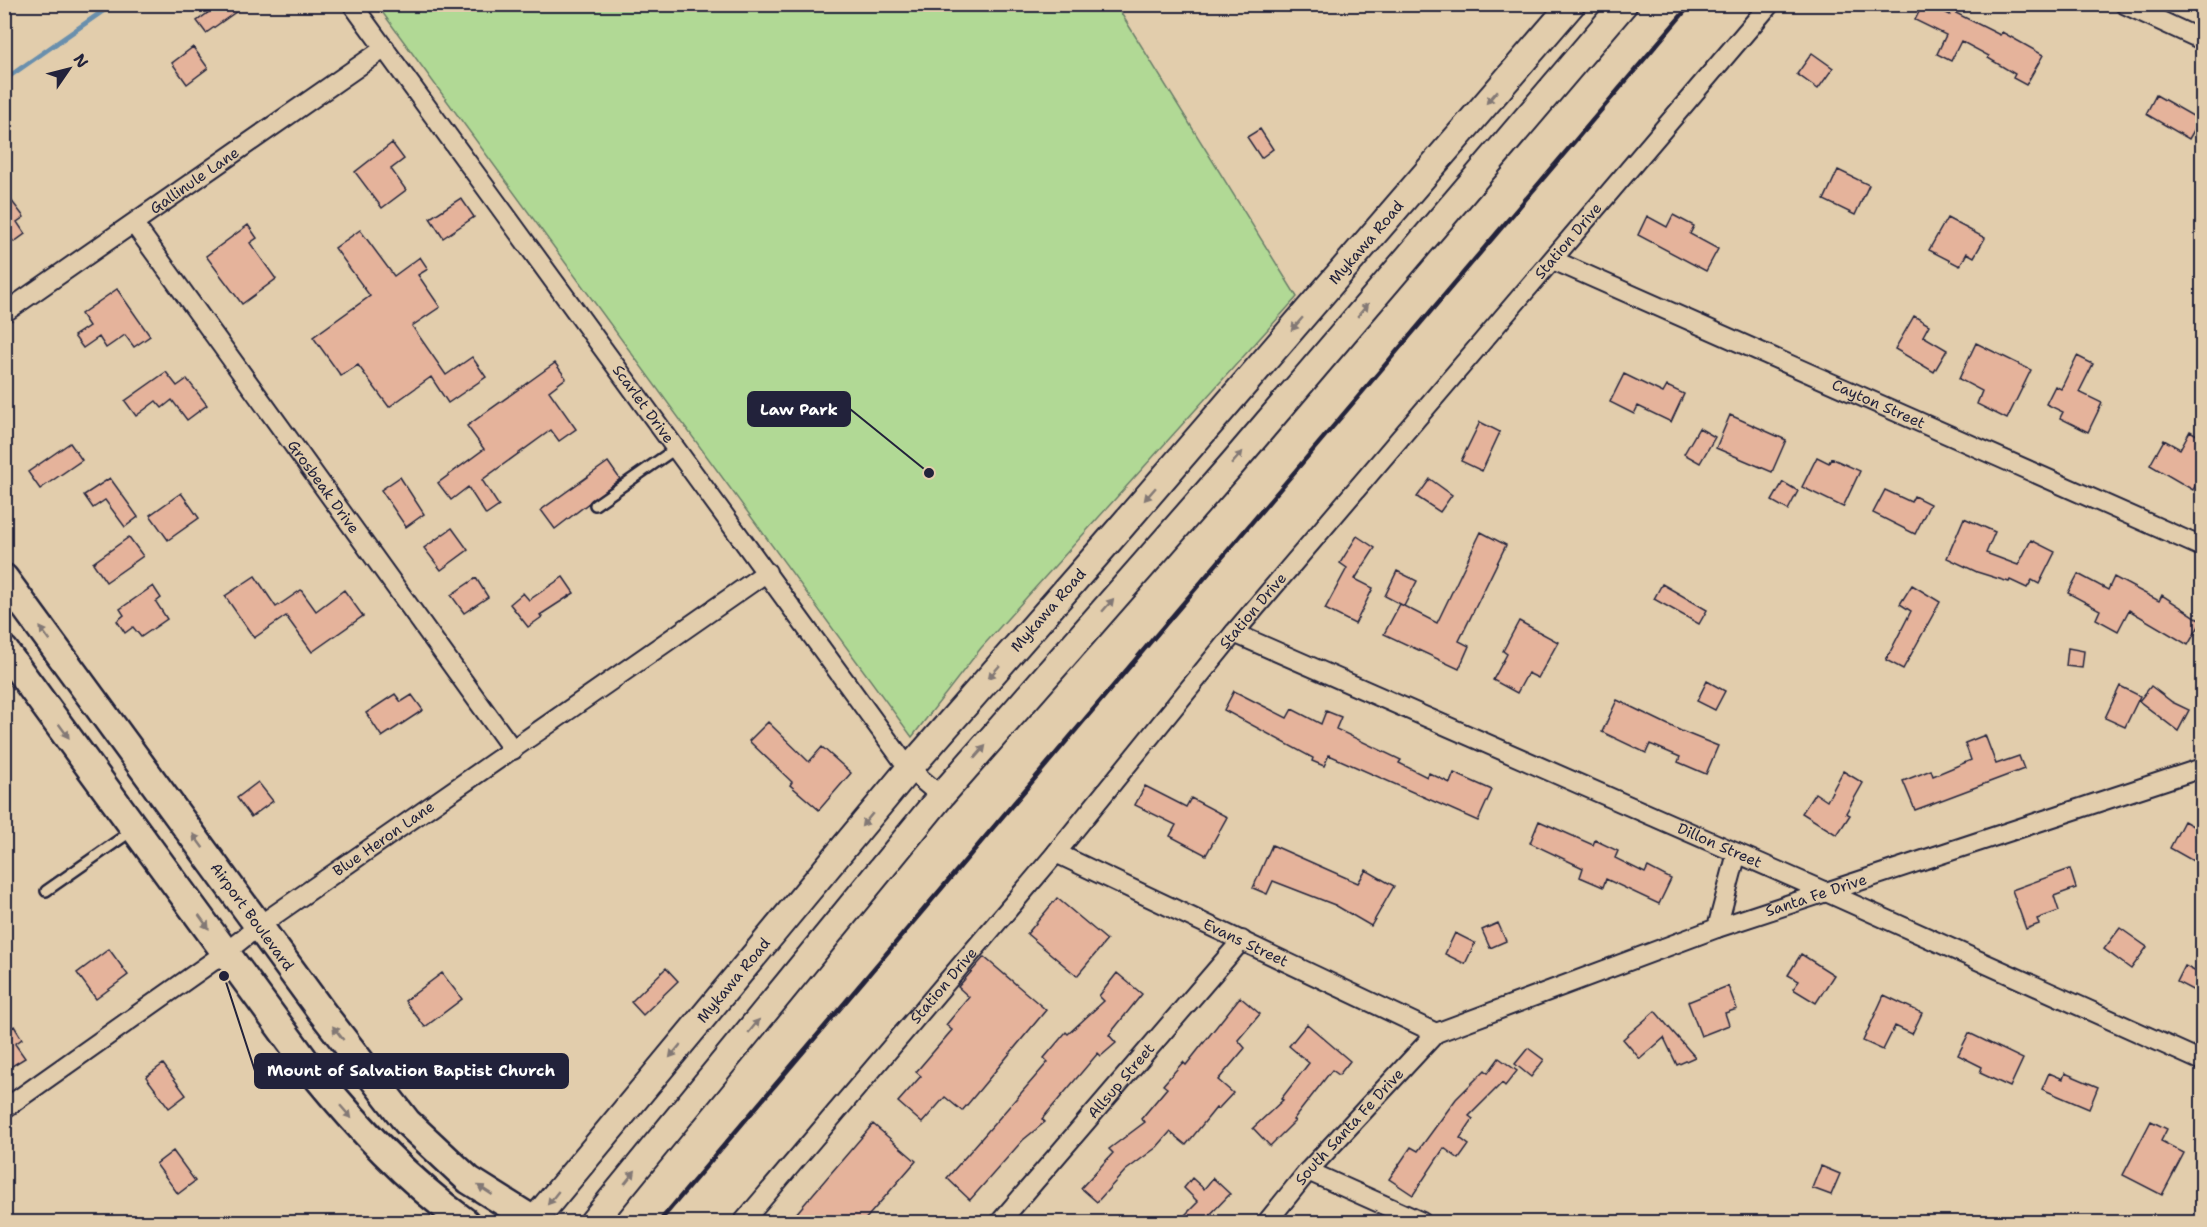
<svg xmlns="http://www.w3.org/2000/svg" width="2207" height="1227" font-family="'Shantell Sans',sans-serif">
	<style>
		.green { fill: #b1d995; stroke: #6a7e68; stroke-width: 1.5 }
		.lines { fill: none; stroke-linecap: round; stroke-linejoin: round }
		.stream { stroke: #698fad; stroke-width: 5 }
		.building { fill: #e5b39b; stroke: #22223b; stroke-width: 1.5 }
		.service-casing { stroke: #22223b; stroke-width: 14 }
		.minor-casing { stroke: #22223b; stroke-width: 22 }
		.secondary-casing { stroke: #22223b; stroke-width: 30 }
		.primary-casing { stroke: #22223b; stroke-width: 32 }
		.service { stroke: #e2cdac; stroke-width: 9 }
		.minor { stroke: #e2cdac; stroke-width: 18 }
		.secondary { stroke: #e2cdac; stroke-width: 26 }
		.primary { stroke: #e2cdac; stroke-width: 27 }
		.rail { stroke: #22223b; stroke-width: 4.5 }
		.oneway { fill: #827874 }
		.labels { text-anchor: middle; stroke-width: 4.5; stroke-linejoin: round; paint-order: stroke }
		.street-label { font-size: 15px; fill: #22223b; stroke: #e2cdac }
		.leader { fill: none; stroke: #22223b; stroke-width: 2 }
		.callout-dot { fill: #22223b; stroke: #e2cdac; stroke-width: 2 }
		.callout { fill: #22223b; stroke: #22223b; stroke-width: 2 }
		.callout-label { font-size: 16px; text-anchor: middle; font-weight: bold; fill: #fff }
	</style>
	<rect width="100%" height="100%" fill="#e2cdac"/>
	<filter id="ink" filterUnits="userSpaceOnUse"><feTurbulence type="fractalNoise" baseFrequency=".0167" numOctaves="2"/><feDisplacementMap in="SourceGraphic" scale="12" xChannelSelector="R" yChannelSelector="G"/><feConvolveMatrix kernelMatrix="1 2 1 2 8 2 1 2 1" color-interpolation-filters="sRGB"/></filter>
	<g filter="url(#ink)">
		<path class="green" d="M377 5H1116L1297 297 981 648 912 737Z"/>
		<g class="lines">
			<path class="stream" d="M4 80 113 4"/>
		</g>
		<path class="building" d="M220 4H247L206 33 197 21Z
			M1923 4H1929L1950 15 1952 11 2000 35 2002 32 2043 55 2026 85 2013 78 2015 74 1988 58 1989 56 1961 41 1951 61 1937 54 1946 35 1915 20Z
			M193 47 208 68 187 84 172 63Z
			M1812 53 1833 68 1818 89 1797 74Z
			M2156 95 2200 120 2189 139 2146 114Z
			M1260 129 1273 149 1261 158 1247 137Z
			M392 143 404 159 391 169 406 190 382 208 355 172Z
			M1838 170 1869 185 1855 215 1824 200Z
			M4 191 24 217 17 222 25 234 14 242 4 232Z
			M461 198 474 217 443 238 430 218Z
			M1673 215 1694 226 1690 234 1718 249 1706 271 1638 235 1647 216 1667 227Z
			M1947 218 1985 238 1974 257 1967 253 1960 266 1929 250Z
			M248 225 257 238 250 243 276 279 242 304 206 256Z
			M360 230 394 276 420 257 428 269 418 275 440 307 412 326 446 375 472 357 486 377 448 403 431 377 389 407 358 365 341 376 313 337 370 296 335 248Z
			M117 289 150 336 134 347 125 335 106 348 99 337 83 348 74 336 89 326 81 314Z
			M1914 316 1929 325 1923 336 1947 350 1934 372 1895 349Z
			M1976 343 2031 370 2007 419 1977 404 1982 391 1959 379Z
			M2077 356 2093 364 2079 392 2102 403 2088 432 2060 418 2063 412 2046 404 2055 386 2061 389Z
			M555 363 566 378 549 391 576 429 559 441 551 430 482 480 499 506 486 515 468 487 451 500 438 483 484 449 467 426Z
			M166 372 177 386 187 379 207 405 187 420 172 400 162 408 156 401 136 416 125 401Z
			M1624 374 1663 393 1667 386 1684 394 1671 422 1638 406 1634 414 1610 402Z
			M1730 415 1786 440 1772 472 1716 448Z
			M1480 422 1500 432 1482 471 1461 461Z
			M1699 428 1715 437 1700 463 1684 454Z
			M2190 431 2202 438V446L2197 455 2202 458V473L2193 490 2150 465 2164 440 2180 449Z
			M70 443 82 460 40 489 28 472Z
			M1817 457 1829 463 1831 458 1860 471 1843 507 1802 487Z
			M608 462 620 479 555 529 541 510Z
			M400 477 424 514 406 527 381 490Z
			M110 478 138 517 125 527 105 500 93 508 84 495Z
			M1430 479 1452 495 1440 512 1417 497Z
			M1783 482 1798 491 1788 510 1772 501Z
			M1885 490 1911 502 1914 496 1930 504 1915 534 1873 513Z
			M181 493 199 518 168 540 150 515Z
			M1964 518 1995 532 1986 553 2018 565 2031 540 2055 552 2039 584 2032 580 2027 588 2010 580 2009 582 1977 572 1947 558Z
			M452 528 468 550 441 570 424 548Z
			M1481 532 1506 545 1459 641 1469 646 1459 669 1384 634 1400 604 1437 623Z
			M1357 536 1375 548 1355 579 1373 588 1355 624 1325 609 1347 568 1340 563Z
			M129 537 143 556 106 582 93 563Z
			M1397 571 1417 581 1404 606 1385 596Z
			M2078 574 2108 590 2114 577 2159 601 2162 595 2202 621 2188 645 2129 610 2118 631 2096 619 2100 610 2068 593Z
			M255 576 276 607 301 590 316 611 344 590 363 616 312 652 286 616 254 638 225 596Z
			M563 577 574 593 540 615 542 617 528 627 510 604 523 593 529 600Z
			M476 578 488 597 464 613 451 595Z
			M1662 584 1707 610 1699 624 1654 599Z
			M1912 585 1940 602 1903 669 1886 660 1911 611 1900 604Z
			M153 586 161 598 156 602 167 619 141 637 133 627 125 633 117 621 124 615 120 609Z
			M1519 621 1558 642 1538 678 1528 673 1517 693 1493 680 1507 654 1503 651Z
			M2068 648 2084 651 2082 668 2066 666Z
			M1707 681 1725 691 1715 710 1697 701Z
			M2120 686 2140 696 2125 727 2105 718Z
			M2151 686 2172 702 2189 710 2178 731 2139 701Z
			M1234 691 1287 718 1292 709 1321 724 1326 711 1341 717 1336 729 1401 760 1399 763 1427 777 1429 773 1450 783 1454 773 1492 790 1478 821 1329 755 1324 766 1312 761 1313 758 1224 710Z
			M395 694 401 702 412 695 423 710 382 737 366 713Z
			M1617 700 1681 731 1718 746 1706 774 1678 762 1680 757 1650 744 1646 753 1602 732Z
			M768 722 809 762 822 747 851 773 819 810 790 785 792 782 749 741Z
			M1985 735 1996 764 2019 756 2024 769 1915 810 1903 781 1931 770 1933 776 1971 760 1965 743Z
			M1843 771 1863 783 1846 813 1850 815 1837 835 1802 813 1815 793 1827 801Z
			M258 782 273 801 251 817 237 798Z
			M1145 786 1186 807 1191 798 1227 817 1206 855 1170 836 1176 825 1135 805Z
			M1539 821 1593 845 1595 840 1618 851 1615 858 1645 873 1648 867 1671 879 1659 904 1606 879 1603 887 1580 877 1583 868 1530 843Z
			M2184 821 2202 831V866L2170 848Z
			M1272 845 1358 883 1366 870 1394 886 1371 926 1335 905 1273 881 1267 894 1253 888Z
			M2070 869 2076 888 2054 896 2059 911 2037 919 2039 924 2026 929 2012 890Z
			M1057 898 1107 940 1077 976 1027 934Z
			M1498 923 1506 941 1490 948 1482 930Z
			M2120 928 2147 947 2131 969 2104 949Z
			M1455 933 1475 943 1465 964 1445 954Z
			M109 949 128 975 96 999 77 973Z
			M1801 954 1834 975 1816 1003 1793 989 1799 981 1788 975Z
			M984 957 1046 1010 962 1111 945 1097 922 1123 898 1102 921 1076 916 1072 952 1030 946 1025 969 997 958 987Z
			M2185 966 2202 975V995L2177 982Z
			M666 968 678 981 643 1015 631 1002Z
			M442 973 462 999 425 1027 405 1001Z
			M1117 973 1142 994 1109 1035 1116 1043 1101 1056 1098 1053 1042 1119 1045 1122 1023 1140 970 1200 947 1178 1048 1062 1044 1058 1066 1032 1068 1034 1104 1001 1099 996Z
			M1728 986 1737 1009 1725 1013 1729 1025 1701 1036 1688 1002Z
			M1884 995 1922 1013 1912 1034 1895 1026 1883 1050 1863 1041Z
			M1240 997 1260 1014 1238 1040 1245 1048 1218 1080 1233 1093 1218 1109 1216 1108 1186 1145 1170 1132 1157 1147 1125 1171 1097 1202 1081 1188 1113 1153 1109 1149 1145 1122 1141 1119 1167 1088 1163 1085 1183 1062 1186 1065Z
			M1655 1011 1672 1031 1695 1057 1677 1065 1664 1038 1640 1059 1623 1039Z
			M1307 1024 1350 1061 1339 1075 1332 1070 1293 1120 1295 1121 1270 1146 1253 1128 1283 1100 1281 1099 1309 1063 1289 1046Z
			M14 1026 22 1039 15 1044 25 1058 4 1071V1028L7 1031Z
			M1969 1033 2023 1059 2010 1087 1980 1073 1982 1067 1958 1055Z
			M1528 1048 1544 1060 1531 1077 1515 1064Z
			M1499 1058 1517 1071 1505 1086 1502 1083 1469 1116 1473 1119 1460 1138 1469 1145 1459 1159 1444 1148 1413 1195 1389 1179 1411 1147 1418 1151 1456 1099 1485 1070 1488 1073Z
			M163 1064 186 1095 169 1108 146 1077Z
			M2049 1073 2063 1079 2065 1073 2098 1087 2089 1109 2042 1089Z
			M2151 1121 2167 1129 2161 1141 2184 1153 2162 1195 2123 1175Z
			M873 1124 916 1161 863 1222H789Z
			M173 1151 195 1181 178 1194 156 1164Z
			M1821 1166 1840 1174 1831 1195 1812 1188Z
			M1192 1178 1204 1189 1213 1178 1230 1194 1203 1222H1178L1198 1202 1184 1188Z"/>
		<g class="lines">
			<g class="service-casing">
				<path id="service" d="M595 505 675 449
					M46 891 133 830"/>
			</g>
			<g class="minor-casing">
				<g id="minor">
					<path id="s1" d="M352 4 909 769 941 796"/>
					<path d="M2124 4 2202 40"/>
					<path id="s2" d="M134 224 513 750"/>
					<path id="s3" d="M1553 260 2202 547"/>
					<path id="s4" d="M4 313 385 48"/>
					<path id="s5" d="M1234 633 1826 892 2202 1061"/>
					<path id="s6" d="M1056 853 1436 1033"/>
					<path d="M1717 928 1737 853"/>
					<path id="s7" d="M4 1109 226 952 260 925 767 572"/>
					<path d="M1308 1171 1422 1222"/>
					<path id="s8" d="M743 1222 1056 853 1234 633 1770 4"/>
					<path id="s9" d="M1000 1222 1242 940"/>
					<path id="s10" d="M1267 1222 1308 1171 1436 1033 1717 928 2202 768"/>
				</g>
			</g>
			<g class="secondary-casing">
				<g id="secondary">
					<path id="s11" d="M533 1222 909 769 1116 533 1572 4"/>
					<path d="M593 1222 941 796 1233 463 1624 4"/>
				</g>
			</g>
			<g class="primary-casing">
				<g id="primary">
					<path id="s12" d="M4 578 321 1011 407 1122 469 1180 536 1222"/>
					<path d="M4 650 313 1072C358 1127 407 1180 465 1222"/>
				</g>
			</g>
			<use href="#service" class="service"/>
			<use href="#minor" class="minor"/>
			<use href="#secondary" class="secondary"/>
			<use href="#primary" class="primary"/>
			<path class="rail" d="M659 1222 1691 4"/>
		</g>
		<defs><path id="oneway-solid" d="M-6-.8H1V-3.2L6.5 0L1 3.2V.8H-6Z" transform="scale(1.5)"/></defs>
		<g class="oneway">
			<use href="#oneway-solid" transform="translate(1492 97) rotate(131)"/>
			<use href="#oneway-solid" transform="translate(1363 310) rotate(-50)"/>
			<use href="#oneway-solid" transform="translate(1297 324) rotate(131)"/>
			<use href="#oneway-solid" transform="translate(1237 458) rotate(-49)"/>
			<use href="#oneway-solid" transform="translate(1150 494) rotate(131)"/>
			<use href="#oneway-solid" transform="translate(1108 605) rotate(-49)"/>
			<use href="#oneway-solid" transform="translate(45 634) rotate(-126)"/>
			<use href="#oneway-solid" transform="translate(994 672) rotate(131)"/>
			<use href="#oneway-solid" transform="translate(64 731) rotate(54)"/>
			<use href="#oneway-solid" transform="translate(980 752) rotate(-49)"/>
			<use href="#oneway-solid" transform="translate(867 820) rotate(130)"/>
			<use href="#oneway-solid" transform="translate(198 841) rotate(-126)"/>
			<use href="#oneway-solid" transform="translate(204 922) rotate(54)"/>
			<use href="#oneway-solid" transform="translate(754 1026) rotate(-51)"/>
			<use href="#oneway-solid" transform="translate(338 1033) rotate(-128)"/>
			<use href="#oneway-solid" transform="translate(675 1051) rotate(130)"/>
			<use href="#oneway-solid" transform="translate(346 1112) rotate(49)"/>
			<use href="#oneway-solid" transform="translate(630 1177) rotate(-51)"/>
			<use href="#oneway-solid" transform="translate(485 1190) rotate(-147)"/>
			<use href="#oneway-solid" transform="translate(553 1198) rotate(129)"/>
		</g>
	</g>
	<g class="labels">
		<g class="street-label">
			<text dy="5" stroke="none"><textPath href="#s4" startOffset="232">Gallinule Lane</textPath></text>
			<text dy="5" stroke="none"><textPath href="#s8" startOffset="1282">Station Drive</textPath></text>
			<text dy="5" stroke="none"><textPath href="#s11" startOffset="1286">Mykawa Road</textPath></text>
			<text dy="5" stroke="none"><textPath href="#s1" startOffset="495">Scarlet Drive</textPath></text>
			<text dy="5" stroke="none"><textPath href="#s3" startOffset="356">Cayton Street</textPath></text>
			<text dy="5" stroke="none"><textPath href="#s2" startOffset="324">Grosbeak Drive</textPath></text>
			<text dy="5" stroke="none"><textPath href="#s11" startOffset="800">Mykawa Road</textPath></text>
			<text dy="5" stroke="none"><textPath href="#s8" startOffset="796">Station Drive</textPath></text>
			<text dy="5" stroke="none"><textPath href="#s7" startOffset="466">Blue Heron Lane</textPath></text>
			<text dy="5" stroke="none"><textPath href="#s5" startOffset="530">Dillon Street</textPath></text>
			<text dy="5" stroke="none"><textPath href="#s10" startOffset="658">Santa Fe Drive</textPath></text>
			<text dy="5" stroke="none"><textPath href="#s12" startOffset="420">Airport Boulevard</textPath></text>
			<text dy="5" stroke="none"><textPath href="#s6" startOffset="210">Evans Street</textPath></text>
			<text dy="5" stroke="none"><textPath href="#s11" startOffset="314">Mykawa Road</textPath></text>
			<text dy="5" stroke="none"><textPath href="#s8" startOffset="310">Station Drive</textPath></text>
			<text dy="5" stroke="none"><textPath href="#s9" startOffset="186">Allsup Street</textPath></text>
			<text dy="5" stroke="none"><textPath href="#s10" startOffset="126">South Santa Fe Drive</textPath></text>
		</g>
	</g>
	<path class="leader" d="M929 473L850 409M224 976L255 1071"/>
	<g class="callout-dot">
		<circle cx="929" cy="473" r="6"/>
		<circle cx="224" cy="976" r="6"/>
	</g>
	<g class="callout">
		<rect x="748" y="392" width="102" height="34" rx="6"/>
		<rect x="255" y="1054" width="313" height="34" rx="6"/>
	</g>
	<g class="callout-label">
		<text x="799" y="415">Law Park</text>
		<text x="411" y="1076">Mount of Salvation Baptist Church</text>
	</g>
	<rect width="2207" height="1227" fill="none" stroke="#e2cdac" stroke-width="24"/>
	<rect x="12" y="12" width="2183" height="1203" fill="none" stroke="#22223b" stroke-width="2" filter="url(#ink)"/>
	<g transform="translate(69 69) rotate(55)" stroke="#e2cdac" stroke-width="4.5" paint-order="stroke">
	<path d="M0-4.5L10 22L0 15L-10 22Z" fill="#22223b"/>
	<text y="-9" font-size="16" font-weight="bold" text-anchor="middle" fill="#22223b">N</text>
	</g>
</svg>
